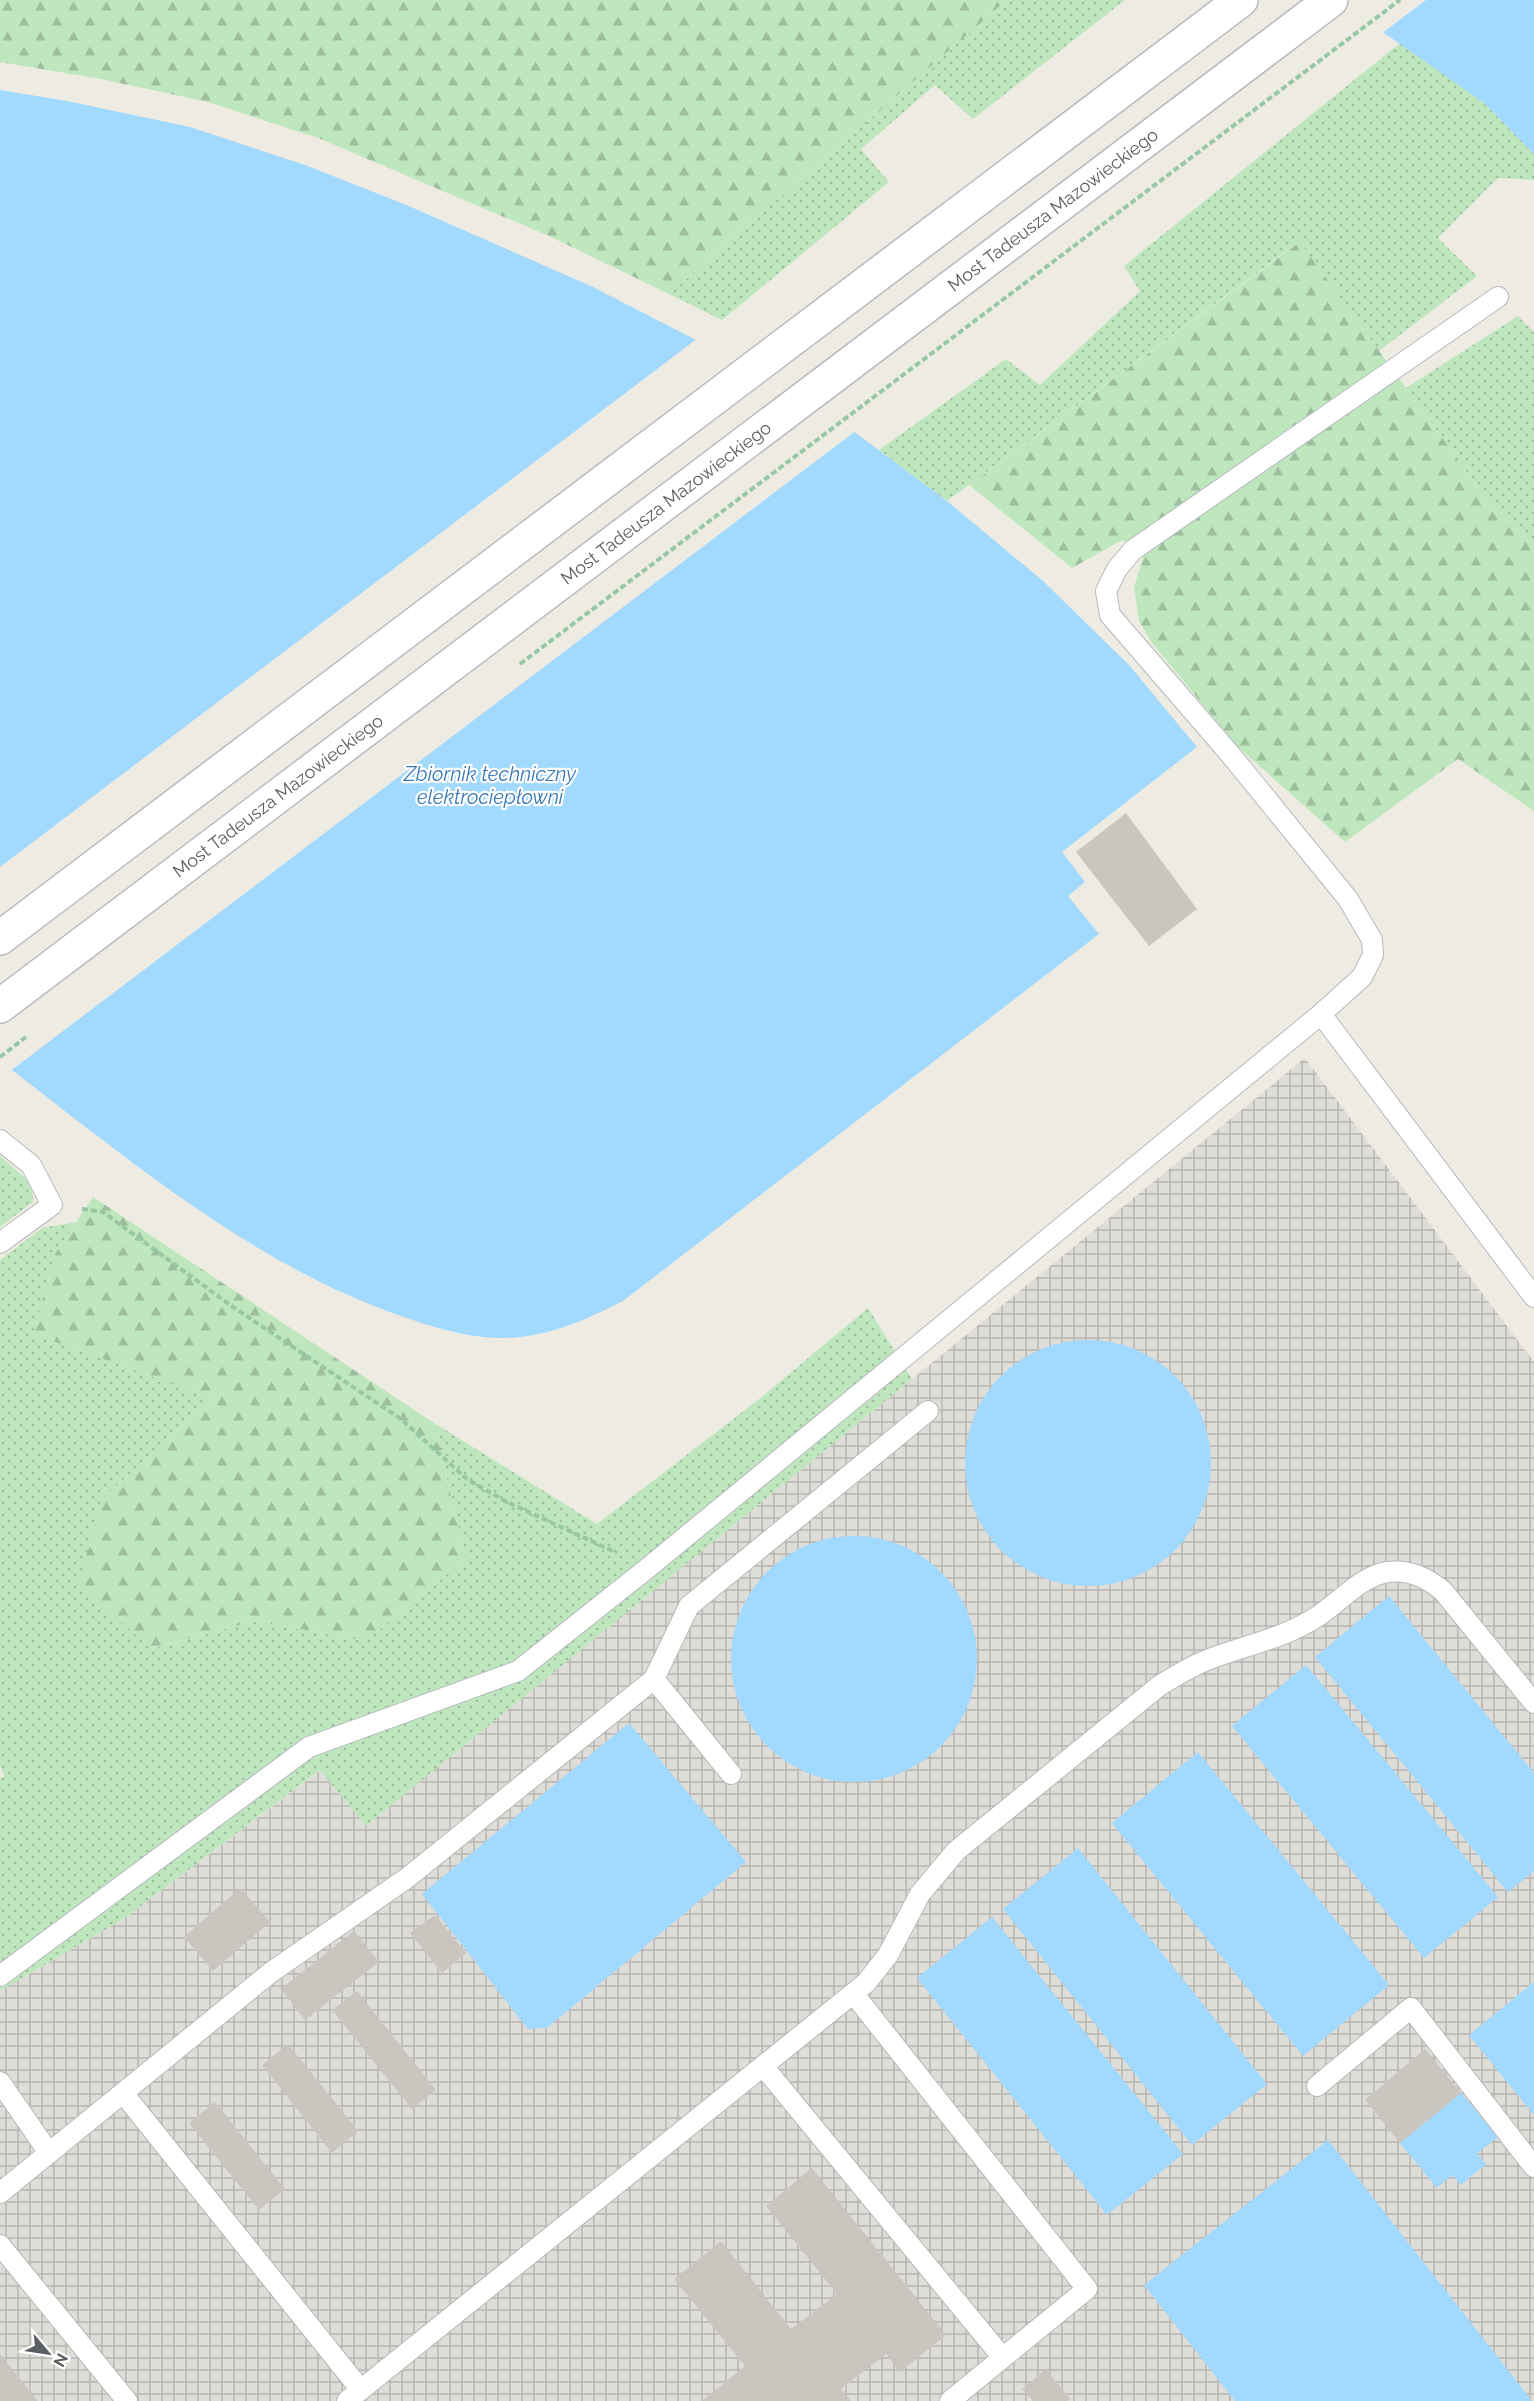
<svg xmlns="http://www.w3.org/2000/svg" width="1534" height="2401" font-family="Raleway,sans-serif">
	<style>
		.industrial { fill: url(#industrial-grid) }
		.grass { fill: url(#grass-dots) }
		.forest { fill: url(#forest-firs) }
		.water { fill: #a2d9ff }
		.pier { fill: #eeebe2 }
		.building { fill: #c9c6c0 }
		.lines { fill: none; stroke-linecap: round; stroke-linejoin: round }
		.lane-casing { stroke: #b5b9bd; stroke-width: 22 }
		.secondary-casing { stroke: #b6bac0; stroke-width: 36 }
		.path { stroke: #96c8a4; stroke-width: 4; stroke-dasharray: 6 3; stroke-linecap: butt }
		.lane { stroke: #fff; stroke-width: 20 }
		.secondary { stroke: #fff; stroke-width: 33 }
		.labels { text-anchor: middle; stroke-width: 4.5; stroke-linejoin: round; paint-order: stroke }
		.street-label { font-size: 18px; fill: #5b5f64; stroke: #fff }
		.water-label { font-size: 20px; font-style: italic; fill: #3a79b6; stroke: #fff }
	</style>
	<defs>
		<pattern id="industrial-grid" width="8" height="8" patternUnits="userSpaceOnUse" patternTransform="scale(1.5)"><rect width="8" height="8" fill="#dfddd7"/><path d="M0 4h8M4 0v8" fill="none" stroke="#b8b6b2"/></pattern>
		<pattern id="grass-dots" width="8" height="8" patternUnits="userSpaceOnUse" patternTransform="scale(1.5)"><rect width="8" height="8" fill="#bfe7be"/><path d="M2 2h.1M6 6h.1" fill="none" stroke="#9ebe9e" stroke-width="1.8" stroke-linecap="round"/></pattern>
		<pattern id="forest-firs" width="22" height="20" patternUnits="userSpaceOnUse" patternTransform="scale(1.5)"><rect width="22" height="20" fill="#bfe7be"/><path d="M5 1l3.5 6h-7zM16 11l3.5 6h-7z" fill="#9ebe9e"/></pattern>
	</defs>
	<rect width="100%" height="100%" fill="#eeebe2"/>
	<path class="industrial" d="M1305 1058 1534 1362V2401H0V1991L125 1918 321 1770 366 1825Z"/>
	<path class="grass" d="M1007 0H1125L973 119 935 85 861 149 889 182 722 320 669 294Z
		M1400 43 1484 103 1534 154V180L1498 178 1438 238 1477 276 1379 351 1299 242 947 501 879 450 1006 359 1040 385 1140 291 1124 266Z
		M1518 316 1534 332V545L1488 501 1406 388Z
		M0 1156 32 1184 33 1202 0 1227Z
		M76 1222 55 1254 34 1334 213 1398 101 1500 152 1649 254 1621 365 1641 466 1559 434 1423 597 1524 758 1400 868 1308 912 1379 366 1826 320 1770 125 1918 0 1991V1779L4 1776 0 1765V1260L42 1228Z"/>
	<path class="forest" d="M0 0H1007L669 294 549 236 318 138 208 102 101 79 0 62Z
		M1300 242 1488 501 1534 545V811L1458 759 1345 842 1238 747 1152 643 1139 621 1134 587 1143 558 1122 540 1072 568 969 485Z
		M93 1197 434 1423 466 1559 365 1641 254 1621 151 1649 79 1583 101 1500 213 1398 33 1334 55 1254Z"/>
	<path class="water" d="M1344 0H1534V154L1484 103 1370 23Z
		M0 90 67 101 190 127 305 165 404 204 593 287 758 372 845 425 947 501 1043 581 1129 665 1197 747 1062 852 1085 882 1068 896 1099 934 623 1301C584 1321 543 1339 498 1338 465 1337 432 1327 401 1316 251 1264 125 1156 0 1061Z
		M965 1463a123 123 0 1 1 246 0a123 123 0 1 1-246 0Z
		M731 1659a123 123 0 1 1 246 0a123 123 0 1 1-246 0Z
		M1389 1596 1534 1773V1871L1508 1892 1315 1657Z
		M1306 1665 1498 1897 1424 1958 1232 1726Z
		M629 1723 746 1862 547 2028 528 2029 422 1894Z
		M1198 1752 1389 1985 1303 2056 1112 1823Z
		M1078 1848 1267 2084 1192 2145 1003 1909Z
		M992 1917 1183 2154 1107 2215 917 1978Z
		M1534 1982V2115L1469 2035Z
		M1461 2093 1498 2137 1477 2154 1486 2164 1461 2185 1452 2175 1437 2188 1400 2143Z
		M1328 2140 1532 2401H1235L1144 2285Z"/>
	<path class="pier" d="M1341 0H1426L1381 34Z
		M698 338 759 369 857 430 9 1072 0 1065V867Z"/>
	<path class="building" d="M1126 813 1197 909 1149 946 1076 852Z
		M240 1888 270 1922 213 1971 184 1937Z
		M435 1915 466 1953 442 1973 410 1933Z
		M354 1931 379 1962 305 2020 281 1989Z
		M357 1991 436 2090 412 2109 332 2010Z
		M288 2044 358 2131 332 2153 262 2065Z
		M1425 2049 1461 2093 1400 2143 1365 2100Z
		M215 2102 285 2189 259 2210 189 2123Z
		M812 2168 946 2335 900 2372 886 2354 841 2389 851 2401H702L745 2366 674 2279 721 2241 791 2329 837 2294 766 2206Z
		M0 2354 38 2401H0Z
		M1046 2369 1070 2399 1068 2401H1033L1022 2389Z"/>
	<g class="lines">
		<g class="lane-casing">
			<path id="lane" d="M1321 1014 1534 1297
				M0 1140 31 1165 52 1205 0 1243
				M654 1679 731 1774
				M0 1976 309 1747 518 1671 649 1567 1321 1014 1362 977 1373 955 1372 940 1348 899 1230 754 1110 615 1106 591 1117 569 1133 550 1498 297
				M853 1993 1087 2289 950 2401
				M763 2066 1003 2358
				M0 2082 49 2153
				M1317 2086 1411 2008 1534 2167
				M123 2093 361 2390
				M0 2193 270 1973 407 1878 654 1679 689 1606 928 1411
				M0 2245 127 2401
				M347 2401 866 1983 888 1955 920 1894 956 1851 1159 1686C1175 1676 1190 1667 1207 1660 1243 1646 1282 1639 1315 1618 1338 1604 1360 1576 1388 1572 1410 1569 1427 1578 1443 1591L1534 1703"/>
		</g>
		<g class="secondary-casing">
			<path id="secondary" d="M0 938 1241 0
				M0 1006 1331 0"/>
		</g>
		<path class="path" d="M520 664 1400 0
			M0 1057 26 1037
			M82 1209 103 1212 233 1307 401 1419 468 1480 507 1502 617 1553"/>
		<use href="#lane" class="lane"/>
		<use href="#secondary" class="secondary"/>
	</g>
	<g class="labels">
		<g class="street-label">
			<text transform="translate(1053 210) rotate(-37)" y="6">Most Tadeusza Mazowieckiego</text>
			<text transform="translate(666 503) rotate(-37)" y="6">Most Tadeusza Mazowieckiego</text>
			<text transform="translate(278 796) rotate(-37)" y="6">Most Tadeusza Mazowieckiego</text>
		</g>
		<g class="water-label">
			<text x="490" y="781">Zbiornik techniczny<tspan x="490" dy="23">elektrociepłowni</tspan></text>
		</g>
	</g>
	<g transform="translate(48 2353) rotate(119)" stroke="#ffffff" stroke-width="4.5" paint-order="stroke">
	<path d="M0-4.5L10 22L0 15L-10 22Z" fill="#5b5f64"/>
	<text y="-9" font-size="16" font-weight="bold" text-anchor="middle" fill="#5b5f64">N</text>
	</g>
</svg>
